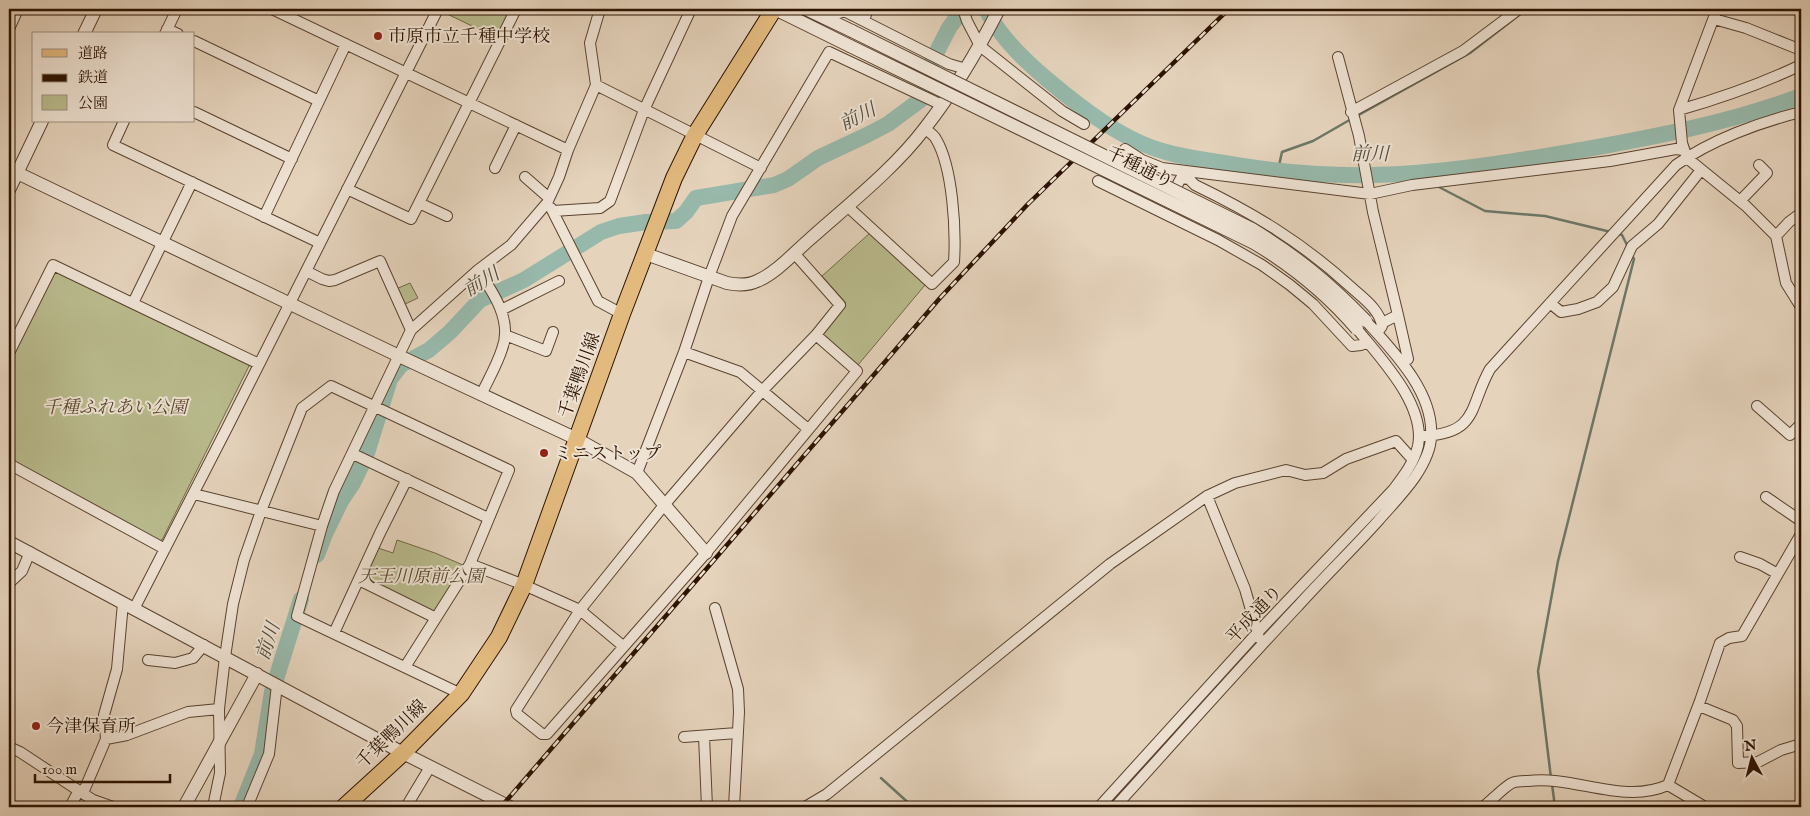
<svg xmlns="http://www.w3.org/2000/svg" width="1810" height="816" font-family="'IM FELL English','Noto Serif JP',serif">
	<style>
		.green { fill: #b9bb8d; stroke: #726746 }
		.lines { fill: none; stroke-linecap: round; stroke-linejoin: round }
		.stream { stroke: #6c7767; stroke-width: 2.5 }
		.river { stroke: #97b9ab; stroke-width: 16 }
		.minor-casing { stroke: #5a432f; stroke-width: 12 }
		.tertiary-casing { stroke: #5a432f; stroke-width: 14 }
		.primary-casing { stroke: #2c1300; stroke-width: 18 }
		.minor { stroke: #eee2d3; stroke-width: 10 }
		.tertiary { stroke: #eee2d3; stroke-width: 12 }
		.primary { stroke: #e2ba7e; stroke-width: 16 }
		.rail-casing { stroke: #2c1300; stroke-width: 4.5 }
		.rail { stroke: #eee2d3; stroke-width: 2.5; stroke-dasharray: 8; stroke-linecap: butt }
		.tertiary-bridge-casing { stroke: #5a432f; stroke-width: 14; stroke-linecap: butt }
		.tertiary-bridge { stroke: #eee2d3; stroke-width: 12 }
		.poi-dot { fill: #8f2418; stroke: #eee2d3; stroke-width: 2 }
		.labels { text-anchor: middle; stroke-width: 4; stroke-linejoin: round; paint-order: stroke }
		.poi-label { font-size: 18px; fill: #2c1300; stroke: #eee2d3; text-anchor: start }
		.street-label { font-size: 18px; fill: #2c1300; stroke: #eee2d3 }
		.park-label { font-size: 18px; font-style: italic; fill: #56452a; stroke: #eee2d3 }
		.water-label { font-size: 19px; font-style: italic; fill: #514d3c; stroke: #eee2d3 }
	</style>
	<rect width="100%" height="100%" fill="#e5d3bc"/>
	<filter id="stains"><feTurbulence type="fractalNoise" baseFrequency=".004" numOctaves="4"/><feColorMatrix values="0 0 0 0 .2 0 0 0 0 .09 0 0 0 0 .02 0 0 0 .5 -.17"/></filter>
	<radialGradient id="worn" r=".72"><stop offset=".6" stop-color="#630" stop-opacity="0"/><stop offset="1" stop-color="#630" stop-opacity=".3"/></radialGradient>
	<path class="green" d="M445 9H511L497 38 443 12Z
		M870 233 925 285 858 365 823 334 822 332 846 303 822 276Z
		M57 272 248 363 249 366 162 540 158 541 9 461V362L53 273Z
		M410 283 418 298 403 305 396 289Z
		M397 540 435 553 463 565V568L436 610 432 611 366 580 365 575 378 548 393 553Z"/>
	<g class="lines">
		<path class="stream" d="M1357 116 1470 53 1527 9
			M1278 170 1282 152 1313 141 1353 118
			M1410 172 1423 179
			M1437 186 1485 211 1545 216 1611 232
			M1619 234 1622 235 1628 247
			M881 778 913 807
			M1551 778 1538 671 1558 561 1634 259 1631 254
			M1552 784 1555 807"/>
		<path class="river" d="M986 9C999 36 1026 62 1049 81 1082 109 1124 141 1166 152 1182 157 1201 159 1218 162 1268 171 1321 176 1372 175 1444 174 1516 161 1587 149 1659 136 1732 122 1801 96
			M317 555 325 534 341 501 353 483 366 456 390 379 401 365 429 350 450 332 480 300 524 280 601 232 619 226 646 222 676 221 686 212 696 198 774 185 788 179 818 158 867 135 888 124 923 98 928 69 949 28 963 9
			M241 807 262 754 272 692 301 599"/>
		<g class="minor-casing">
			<path id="minor" d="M272 9 568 150
				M963 9 967 21 980 46 1062 111 1084 124
				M1717 9 1679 110 1682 143 1687 158 1746 206 1776 236 1786 283 1801 307
				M826 18 844 11 949 64 966 69
				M1714 19 1746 28 1801 50
				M864 20 868 9
				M9 29 18 9
				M167 29 178 34
				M165 34 177 9
				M194 41 319 101
				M1338 57 1359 136 1373 212 1398 315 1382 323
				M596 85 761 168
				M1679 110C1721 98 1761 84 1801 65
				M194 112 292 159
				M1351 112 1463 51 1519 9
				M124 121 113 145 320 243
				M1125 149 1142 160 1162 168 1370 194 1412 185 1610 161 1676 149 1683 150
				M495 168 516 125
				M525 177 549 198
				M1098 181 1218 240 1262 265 1290 285 1313 304 1352 346 1361 345 1367 342
				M347 189 411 219 516 9
				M1171 197 1181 178 1189 179 1195 185C1255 214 1303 243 1352 288 1363 298 1380 310 1382 326L1377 333
				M1740 201 1767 173 1759 165
				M419 203 447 216
				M847 206 932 284 954 262C956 230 953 168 936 139 934 135 929 132 925 129
				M551 208 598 301 622 314
				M553 211 600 208 610 201 644 110 691 9
				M264 217 346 44
				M1776 236 1789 222 1801 213
				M794 253 840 305 816 335 762 391 665 504 580 610 516 710 517 714 542 734H547L706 553 857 371 816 335
				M478 270C493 292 513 321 502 349 497 365 488 380 481 395
				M306 271 322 279 329 281 335 280 380 261 411 330
				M133 303 192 182
				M1550 303 1561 312 1578 309 1597 302 1613 287 1632 246 1658 224 1701 170
				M501 310 559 281
				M1398 315 1408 359
				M505 335 546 351 553 332
				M684 352 740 372 808 429
				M9 353 53 265 259 364
				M1757 406 1790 435 1801 424
				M1424 436C1479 433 1469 406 1490 369L1676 165C1711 140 1760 122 1801 112
				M353 454 488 518
				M9 464 165 549
				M637 473 684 352 709 277 732 216 829 52 942 105
				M194 494 322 526
				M1207 496 1245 589 1259 638
				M1766 497 1801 521
				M1740 557 1760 564 1778 574
				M470 564 524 585 580 610 623 646
				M359 580 436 618
				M9 583 22 571 30 552
				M715 608 738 689 739 712 734 807
				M134 609 227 428 438 9
				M334 633 380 533 407 479
				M148 660 175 663 193 658 204 645
				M461 694 297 616 322 526 334 491 411 330 478 270 511 245 547 203 559 177 568 150 596 85 590 43 600 9
				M1699 706 1733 720 1737 726 1738 763 1758 762 1781 750 1801 744
				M704 736 707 807
				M684 737 737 733
				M106 739 127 735 188 712 219 709
				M9 747 20 752 93 800 113 807
				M1668 785 1705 807
				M83 793 106 739 104 715 117 669 123 603
				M70 807 79 790
				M213 807 220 773 219 709 225 657 233 604 244 560 261 511 302 408 331 386 509 470 470 564 405 667
				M247 807 269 754 277 685
				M406 807 430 767
				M805 807 827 794 1110 564 1207 496 1235 483 1286 470 1305 475 1323 473 1346 459 1396 441 1413 460
				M1099 807 1257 633 1393 490C1403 477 1414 463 1418 446 1426 405 1381 359 1357 329
				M1115 807C1176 740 1236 672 1298 606 1324 577 1352 550 1378 521 1390 507 1404 493 1415 477 1423 465 1431 451 1431 436 1434 392 1393 351 1366 321
				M1483 807C1490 802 1505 786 1512 783 1516 781 1523 781 1528 781 1574 775 1623 805 1668 785L1700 701 1720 643 1729 638 1742 636 1801 534"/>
		</g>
		<g class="tertiary-casing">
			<path id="tertiary" d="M775 9 850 46
				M806 9 852 31
				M84 34 96 9
				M9 169 399 356 577 439 637 473 706 553
				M9 190 42 121
				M646 254 727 283C737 285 747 286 757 281 775 274 795 252 810 239 848 205 895 168 925 128 954 91 978 50 999 9
				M9 542 403 753 510 807
				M184 807 257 674"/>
		</g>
		<g class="primary-casing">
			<path id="primary" d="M344 807 403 753 461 694 499 637 524 585 622 314 674 178 695 135 774 9"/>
		</g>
		<use href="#minor" class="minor"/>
		<use href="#tertiary" class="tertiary"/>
		<use href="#primary" class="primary"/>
		<g class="rail-casing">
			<path id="rail" d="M501 807 940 298 1028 204 1229 9"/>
		</g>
		<use href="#rail" class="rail"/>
		<g class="tertiary-bridge-casing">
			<path id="tertiary-bridge" d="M852 31 1252 229C1298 257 1329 283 1366 321
				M850 46 1254 243C1294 267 1327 294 1357 329"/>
		</g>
		<use href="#tertiary-bridge" class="tertiary-bridge"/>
	</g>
	<g class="poi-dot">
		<circle cx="378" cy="36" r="5"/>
		<circle cx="544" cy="453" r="5"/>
		<circle cx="36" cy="726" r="5"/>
	</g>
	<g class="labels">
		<g class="poi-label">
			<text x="388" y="42">市原市立千種中学校</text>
			<text x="554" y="459">ミニストップ</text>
			<text x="46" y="732">今津保育所</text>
		</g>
		<g class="street-label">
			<text transform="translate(1140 167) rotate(26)" y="6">千種通り</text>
			<text transform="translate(579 375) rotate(-70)" y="6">千葉鴨川線</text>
			<text transform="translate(1254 614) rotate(-47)" y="6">平成通り</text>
			<text transform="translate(391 734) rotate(-44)" y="6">千葉鴨川線</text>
		</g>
		<g class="park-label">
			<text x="115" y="413">千種ふれあい公園</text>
			<text x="421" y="582">天王川原前公園</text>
		</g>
		<g class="water-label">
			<text transform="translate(857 116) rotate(-27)" y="7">前川</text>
			<text x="1370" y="160">前川</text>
			<text transform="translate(481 281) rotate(-31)" y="7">前川</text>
			<text transform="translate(267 641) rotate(-71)" y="7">前川</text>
		</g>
	</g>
	<rect width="1810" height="816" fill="none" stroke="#e5d3bc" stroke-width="30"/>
	<rect x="10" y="10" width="1790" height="796" fill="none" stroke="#2c1300" stroke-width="2.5"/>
	<rect x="15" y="15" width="1780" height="786" fill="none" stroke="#2c1300"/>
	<rect x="32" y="32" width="162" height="90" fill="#eee2d3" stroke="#a08f7f"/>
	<rect x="42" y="49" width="25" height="8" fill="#e2ba7e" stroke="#a08f7f"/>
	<text x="78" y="58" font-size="15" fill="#2c1300">道路</text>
	<rect x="42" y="74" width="25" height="8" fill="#2c1300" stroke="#a08f7f"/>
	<text x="78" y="82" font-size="15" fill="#2c1300">鉄道</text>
	<rect x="42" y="95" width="25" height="15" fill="#b9bb8d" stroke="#a08f7f"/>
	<text x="78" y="108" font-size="15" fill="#2c1300">公園</text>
	<g transform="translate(1752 758) rotate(353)" stroke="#eee2d3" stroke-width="4" paint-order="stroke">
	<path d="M0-4L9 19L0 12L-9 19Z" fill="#2c1300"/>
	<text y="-8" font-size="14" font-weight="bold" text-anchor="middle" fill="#2c1300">N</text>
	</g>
	<path d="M35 774v8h135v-8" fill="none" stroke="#2c1300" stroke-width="2.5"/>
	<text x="42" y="774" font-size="15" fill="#2c1300" stroke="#eee2d3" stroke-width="4" paint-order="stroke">100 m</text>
	<rect width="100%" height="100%" filter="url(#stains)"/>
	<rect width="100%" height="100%" fill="url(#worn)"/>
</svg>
